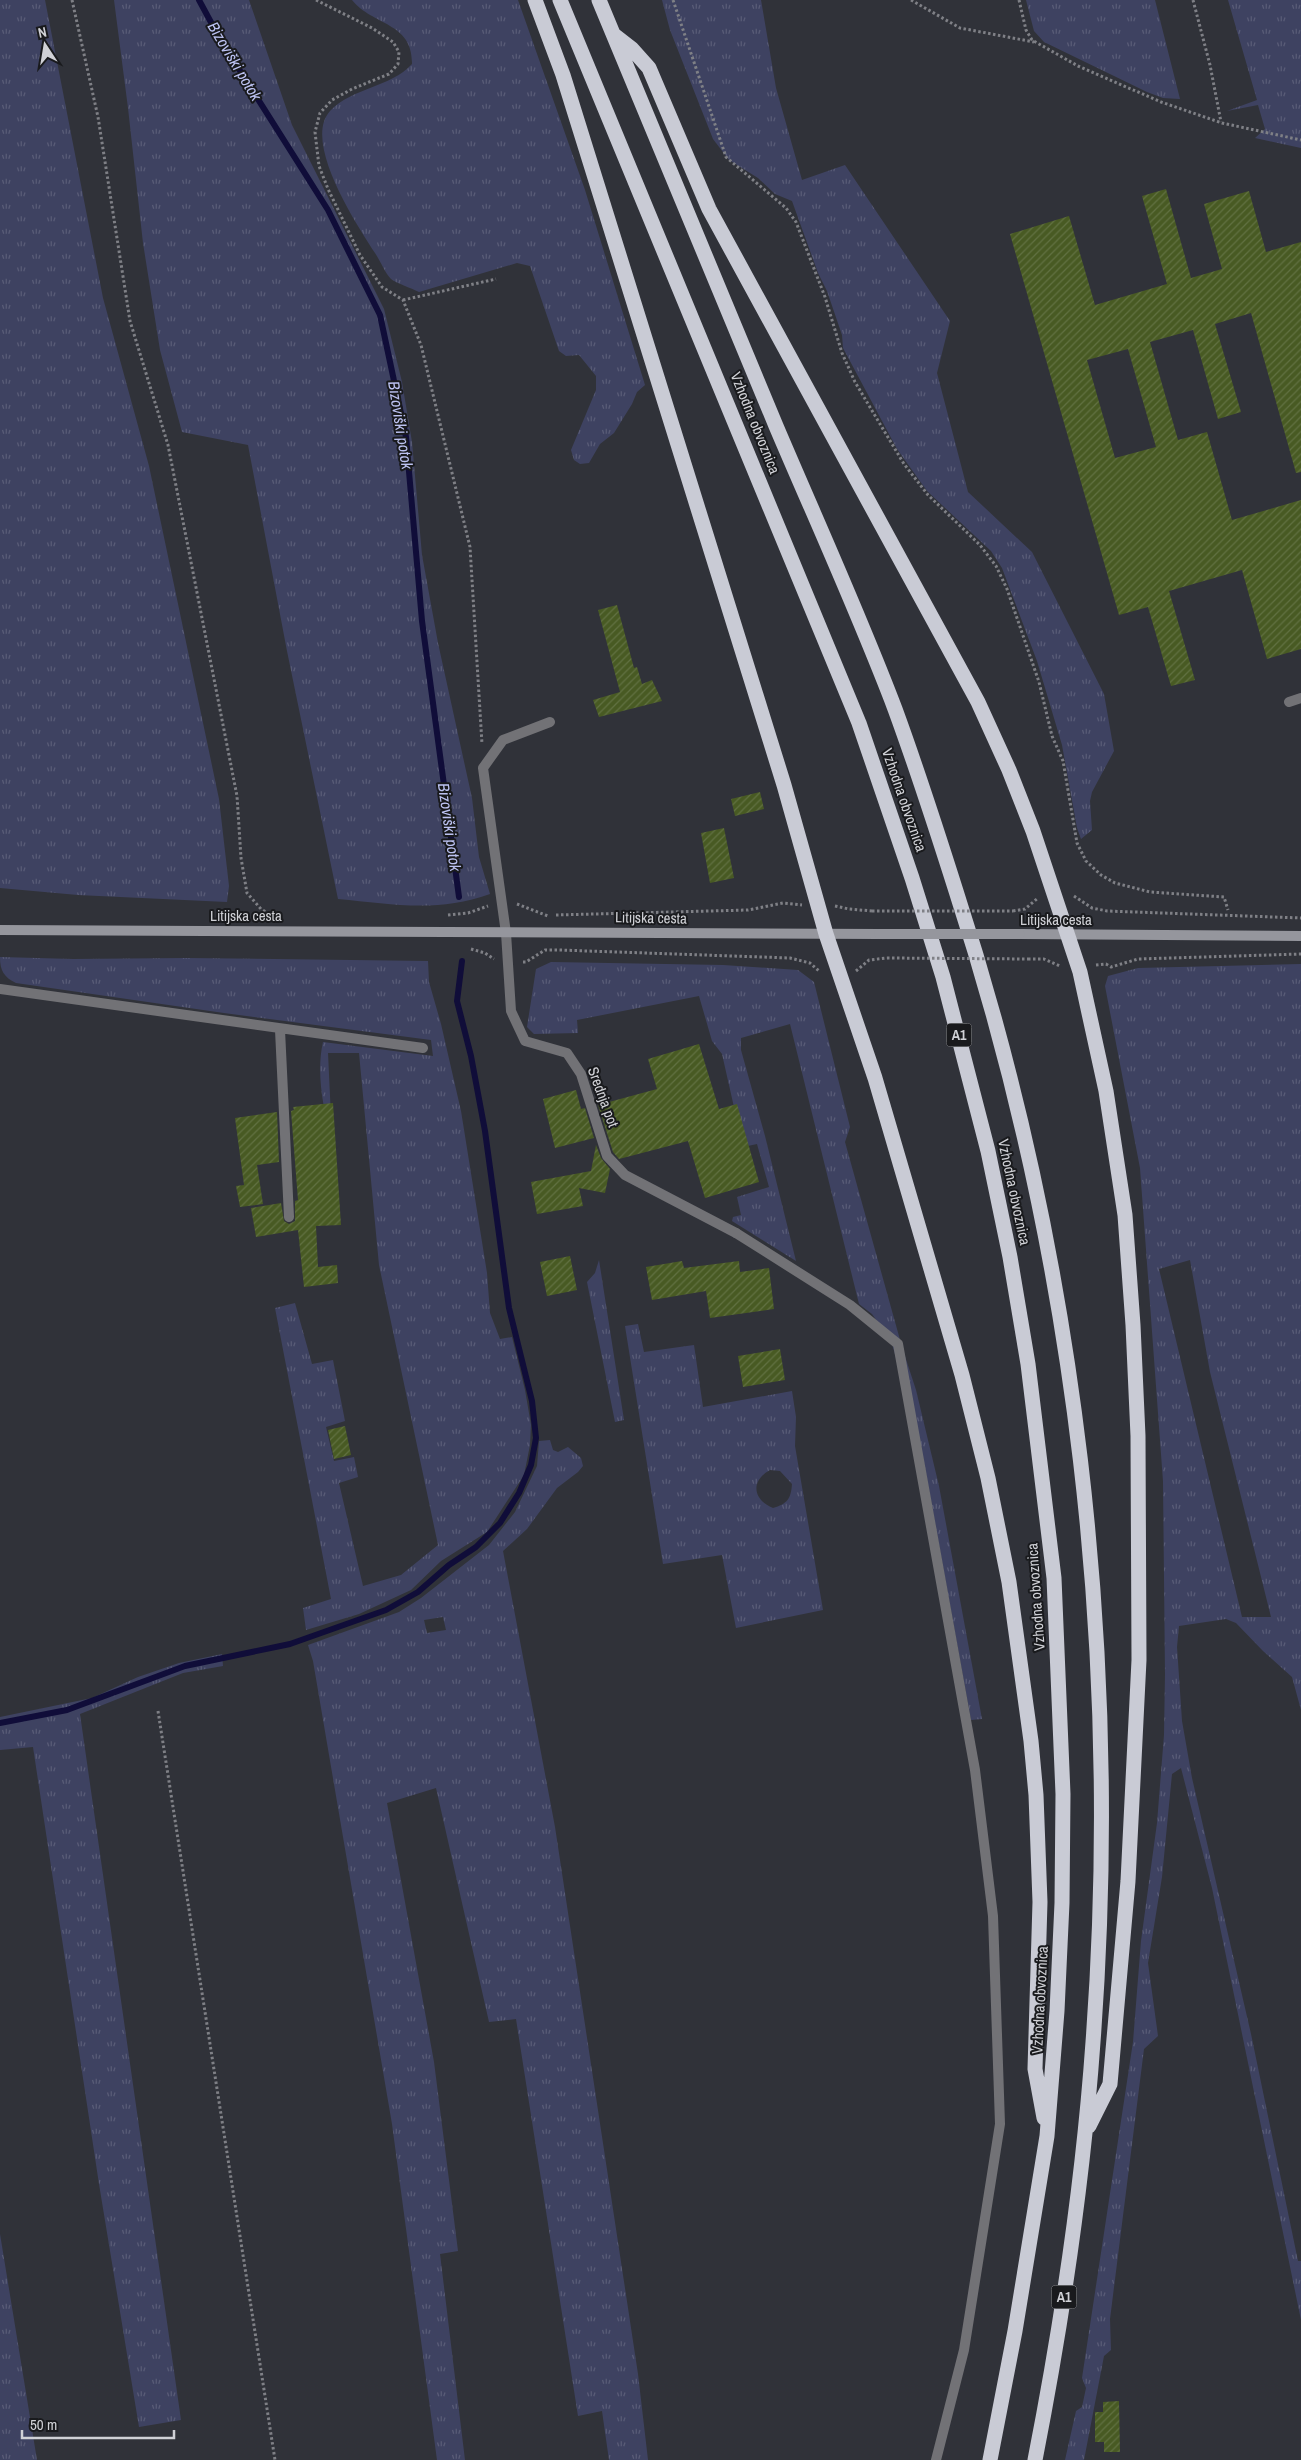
<svg xmlns="http://www.w3.org/2000/svg" width="1301" height="2460" font-family="'Archivo Narrow',sans-serif">
	<style>
		.grass { fill: url(#grass-tufts); fill-rule: evenodd }
		.lines { fill: none; stroke-linecap: round; stroke-linejoin: round }
		.stream { stroke: #100d39; stroke-width: 6 }
		.building { fill: url(#building-hatch); fill-rule: evenodd }
		.path { stroke: #7f8086; stroke-width: 3; stroke-dasharray: 2.5 2.5; stroke-linecap: butt }
		.lane { stroke: #727276; stroke-width: 10 }
		.street { stroke: #727276; stroke-width: 10 }
		.secondary { stroke: #95969d; stroke-width: 10 }
		.highway { stroke: #c9cbd5; stroke-width: 15 }
		.path-bridge { stroke: #7f8086; stroke-width: 3; stroke-dasharray: 2.5 2.5; stroke-linecap: butt }
		.secondary-bridge { stroke: #95969d; stroke-width: 10 }
		.labels { text-anchor: middle; stroke-width: 4; stroke-linejoin: round; paint-order: stroke }
		.shield { fill: #191a1d; stroke: #999a9e; stroke-width: 1 }
		.shield-label { font-size: 14px; font-weight: bold; fill: #d0d1d6 }
		.street-label { font-size: 15px; fill: #d0d1d6; stroke: #191a1d }
		.water-label { font-size: 16px; font-style: italic; fill: #bcc2f1; stroke: #191a1d }
	</style>
	<defs>
		<pattern id="grass-tufts" width="24" height="20" patternUnits="userSpaceOnUse" patternTransform="scale(1.25)"><rect width="24" height="20" fill="#3e4261"/><path d="M3 7l-1-3M5 7V3M7 7l1-3M15 17l-1-3M17 17v-4M19 17l1-3" fill="none" stroke="#595c77"/></pattern>
		<pattern id="building-hatch" width="6" height="6" patternUnits="userSpaceOnUse" patternTransform="scale(1.25)"><rect width="6" height="6" fill="#485a23"/><path d="M-1 1l2-2M0 6l6-6M5 7l2-2" fill="none" stroke="#617142"/></pattern>
	</defs>
	<rect width="100%" height="100%" fill="#303239"/>
	<path class="grass" d="M0 0H45L103 298 149 466 219 799 229 886 227 902 78 895 0 888Z
		M114 0H249L292 125 384 309 402 382 412 442 422 555 438 643 472 798 479 857 490 894C437 913 393 904 338 899L287 651 248 445 182 432 160 350 143 243 128 108Z
		M352 0H518L585 190 645 385 637 392 632 404 614 433 600 444 589 463 580 464 574 460 571 450 596 390V376L579 355 566 356 559 351 530 266 517 263 419 292C411 288 396 283 391 279 385 273 380 260 375 253 357 225 302 142 330 111 353 87 390 88 412 64 413 22 373 26 352 0Z
		M662 0H761L776 88 802 180 845 165 950 321 937 373 968 492 1032 552 1104 694 1114 751 1092 792 1090 801 1092 830 1081 839 1077 828 1062 745 1037 661 1002 568 991 551 927 491 897 449 843 348 842 335 827 291 818 273 792 201 775 194 758 178 729 160 713 139 670 30Z
		M1026 0H1155L1180 99 1163 98 1147 92 1044 42 1034 31Z
		M1228 0H1301V148L1255 138 1265 129 1258 105 1227 111 1257 100Z
		M0 957 73 959 186 958 428 961 429 982 441 1024 461 1111 487 1273 490 1313 500 1339 512 1337 525 1390 531 1425 530 1445 524 1475 487 1532 441 1561 411 1590 359 1614 306 1630 303 1608 331 1599 275 1308 295 1303 312 1364 333 1360 345 1421 326 1427 334 1461 354 1457 358 1477 339 1483 363 1586 401 1575 438 1545 379 1265 359 1053H328L332 1139C323 1110 316 1072 323 1042L433 1056 431 1040 224 1013 16 983C4 977 0 971 0 957Z
		M551 962 723 965 798 970 814 982 850 1127 845 1142 902 1347 916 1390 939 1486 982 1719 971 1720 923 1457 904 1384 891 1341 872 1314 859 1304 790 1024 741 1038V1050L765 1136 796 1261 732 1221 733 1217 741 1215 737 1197 769 1187 757 1144 743 1147 722 1054 712 1041 699 996 577 1020 578 1033 534 1034 527 1027 536 969Z
		M1301 964V1710L1292 1677 1263 1651 1236 1623 1226 1619 1179 1626 1177 1647 1182 1721 1192 1778 1251 2034 1298 2261H1301V2320L1212 1888 1181 1768 1172 1774 1162 1877 1148 1963 1158 2036 1144 2049 1110 2319 1111 2350 1104 2356 1084 2460H1065L1076 2411 1082 2407 1086 2388 1082 2378 1133 2042 1141 1941 1157 1823 1164 1735 1165 1674 1163 1481 1140 1168 1105 986 1108 976 1138 968ZM1190 1260 1210 1372 1271 1617H1242L1159 1269Z
		M599 1260 624 1420 615 1422 587 1282 595 1273Z
		M638 1324 644 1352 694 1345 703 1407 792 1391 796 1417 795 1446 823 1610 736 1628 722 1555 663 1564 625 1326ZM770 1470 780 1471 792 1484C791 1499 787 1504 773 1508 753 1500 750 1481 770 1470Z
		M550 1440 553 1450 558 1452 568 1447 581 1458 583 1466 578 1472 557 1488 527 1529 503 1551 555 1827 638 2374 648 2460H609L602 2411 578 2416 516 2019 489 2022 436 1788 387 1803 434 2062 458 2251 440 2254 465 2460H437L392 2124 313 1661 308 1645 399 1612 421 1598 489 1545 515 1512 537 1466 539 1441ZM443 1617 446 1630 427 1633 424 1620Z
		M222 1654 223 1666 183 1673 80 1714 181 2420 139 2427 99 2184 33 1747 0 1750V1717L92 1698 138 1677 179 1663Z
		M0 2234 37 2460H0Z"/>
	<g class="lines">
		<path class="stream" d="M199 0 220 39 328 210 380 315 406 437 422 621 459 897
			M0 1723 67 1710 185 1666 290 1644 386 1610 418 1592 449 1565 476 1547 500 1523 519 1493 531 1465 536 1438 532 1401 509 1308 485 1131 471 1056 457 1001 462 961"/>
	</g>
	<path class="building" d="M1166 189 1191 278 1222 269 1204 204 1249 191 1266 252 1301 242V472L1296 473 1251 313 1215 324 1241 412 1218 419 1193 330 1150 342 1178 440 1207 432 1232 520 1301 500V649L1267 659 1242 570 1169 591 1195 680 1171 686 1148 607 1119 615 1010 234 1069 216 1095 305 1167 284 1142 196ZM1128 349 1156 447 1115 458 1087 360Z
		M617 605 634 668 637 667 642 684 652 680 662 701 599 717 593 700 620 692 598 610Z
		M760 792 764 809 735 816 731 799Z
		M724 828 734 878 710 883 701 833Z
		M699 1044 719 1109 737 1104 759 1182 705 1198 688 1141 619 1159 613 1152 598 1105 657 1089 648 1059Z
		M576 1090 581 1109 585 1108 594 1138 555 1148 543 1099Z
		M333 1103 341 1225 316 1226 318 1267 337 1265 338 1283 304 1287 298 1230 256 1237 251 1208 281 1203 284 1221 289 1224 295 1221V1201L298 1200 291 1111 294 1110 293 1107Z
		M277 1112 279 1162 257 1165 263 1204 240 1207 236 1186 244 1185 235 1118Z
		M596 1145 601 1158 610 1169 605 1193 579 1188 583 1206 537 1214 531 1182 591 1171Z
		M570 1256 577 1290 547 1296 540 1262Z
		M682 1261 684 1268 739 1261 740 1272 769 1268 774 1309 710 1318 706 1291 652 1300 646 1267Z
		M780 1349 785 1380 743 1387 738 1356Z
		M345 1426 351 1455 334 1459 328 1430Z
		M1119 2401 1120 2452H1104V2442H1095V2412H1103V2402Z"/>
	<g class="lines">
		<path class="path" d="M72 0 98 117 130 321 168 445 237 796 241 858 247 893 261 909 273 916
			M316 0 372 28 393 42 399 52 398 64 389 74 352 89 332 100 320 113 315 132 319 166 328 189 360 255 382 287 403 300 421 345 470 547 482 744
			M673 0 726 157 786 208 796 222 825 297 842 353 855 382 877 419 904 464 928 495 980 545 996 566 1007 589 1039 682 1052 736 1063 761 1077 843 1086 861 1101 875 1115 883 1150 892 1224 897 1228 910
			M911 0 960 28 1034 42
			M1019 0 1026 30 1032 40 1078 66 1161 102 1222 123 1301 140
			M1193 0 1210 65 1221 122
			M403 300 496 279
			M1074 896 1092 908 1107 911 1301 918
			M517 904 548 916
			M835 906 849 909 872 911
			M1013 911 1025 909 1038 898
			M448 915 468 913 488 906
			M556 915 748 910 783 903 802 905
			M471 949 485 953 494 959
			M1028 959H1044L1060 966
			M523 962H526L545 950H559L790 958 810 963 819 971
			M1096 965 1106 964 1111 967 1138 959 1301 954
			M856 971 869 960 887 958
			M158 1711 275 2460"/>
		<path class="lane" d="M1289 702 1301 698
			M506 933 483 768 503 740 550 722
			M736 1233 850 1305 898 1344 975 1770 993 1916 1000 2124 964 2350 936 2460"/>
		<path class="street" d="M506 933 511 1011 525 1041 567 1053 581 1074 607 1156 625 1175 736 1233
			M0 989 423 1048
			M280 1030 289 1217"/>
		<path class="secondary" d="M0 930 879 934
			M1020 934 1301 936"/>
		<path class="highway" d="M535 0 563 75 784 785 826 934 875 1078 962 1375 988 1478 1009 1582 1031 1741 1036 1795 1040 1902 1035 2069 1044 2118
			M560 0 859 723 912 878 943 977 988 1151 1010 1257 1028 1364 1054 1578 1063 1794 1062 1903 1057 2011 1047 2136 1015 2331 990 2460
			M599 0C658 142 717 284 776 426 816 520 859 614 895 709 917 769 937 831 956 891 1076 1259 1122 1656 1093 2042 1083 2183 1062 2322 1035 2460
			M614 35 632 49 649 68 709 209 978 702 1009 770 1033 831 1080 972 1106 1091 1125 1215 1133 1325 1138 1436 1139 1660 1128 1881 1110 2084 1089 2126"/>
		<path class="path-bridge" d="M872 911H1013
			M887 958 1028 959"/>
		<path class="secondary-bridge" d="M879 934H1020"/>
	</g>
	<g class="labels">
		<g class="shield">
			<rect x="946.5" y="1023.5" width="25" height="23" rx="4"/>
			<rect x="1051.5" y="2285.5" width="25" height="23" rx="4"/>
		</g>
		<g class="shield-label">
			<text x="959" y="1040">A1</text>
			<text x="1064" y="2302">A1</text>
		</g>
		<g class="street-label">
			<text transform="translate(755 423) rotate(68)" y="5">Vzhodna obvoznica</text>
			<text transform="translate(904 800) rotate(71)" y="5">Vzhodna obvoznica</text>
			<text x="246" y="921">Litijska cesta</text>
			<text transform="translate(651 918) rotate(1)" y="5">Litijska cesta</text>
			<text x="1056" y="925">Litijska cesta</text>
			<text transform="translate(603 1097) rotate(70)" y="5">Srednja pot</text>
			<text transform="translate(1014 1192) rotate(78)" y="5">Vzhodna obvoznica</text>
			<text transform="translate(1036 1597) rotate(-94)" y="5">Vzhodna obvoznica</text>
			<text transform="translate(1040 2000) rotate(-87)" y="5">Vzhodna obvoznica</text>
		</g>
		<g class="water-label">
			<text transform="translate(235 61) rotate(59)" y="6">Bizoviški potok</text>
			<text transform="translate(401 425) rotate(81)" y="6">Bizoviški potok</text>
			<text transform="translate(450 827) rotate(82)" y="6">Bizoviški potok</text>
		</g>
	</g>
	<g transform="translate(45 45) rotate(348)" stroke="#191a1d" stroke-width="4" paint-order="stroke">
	<path d="M0-4L9 19L0 12L-9 19Z" fill="#d0d1d6"/>
	<text y="-8" font-size="14" font-weight="bold" text-anchor="middle" fill="#d0d1d6">N</text>
	</g>
	<path d="M22 2430v8h152v-8" fill="none" stroke="#d0d1d6" stroke-width="2.5"/>
	<text x="30" y="2430" font-size="15" fill="#d0d1d6" stroke="#191a1d" stroke-width="4" paint-order="stroke">50 m</text>
</svg>
